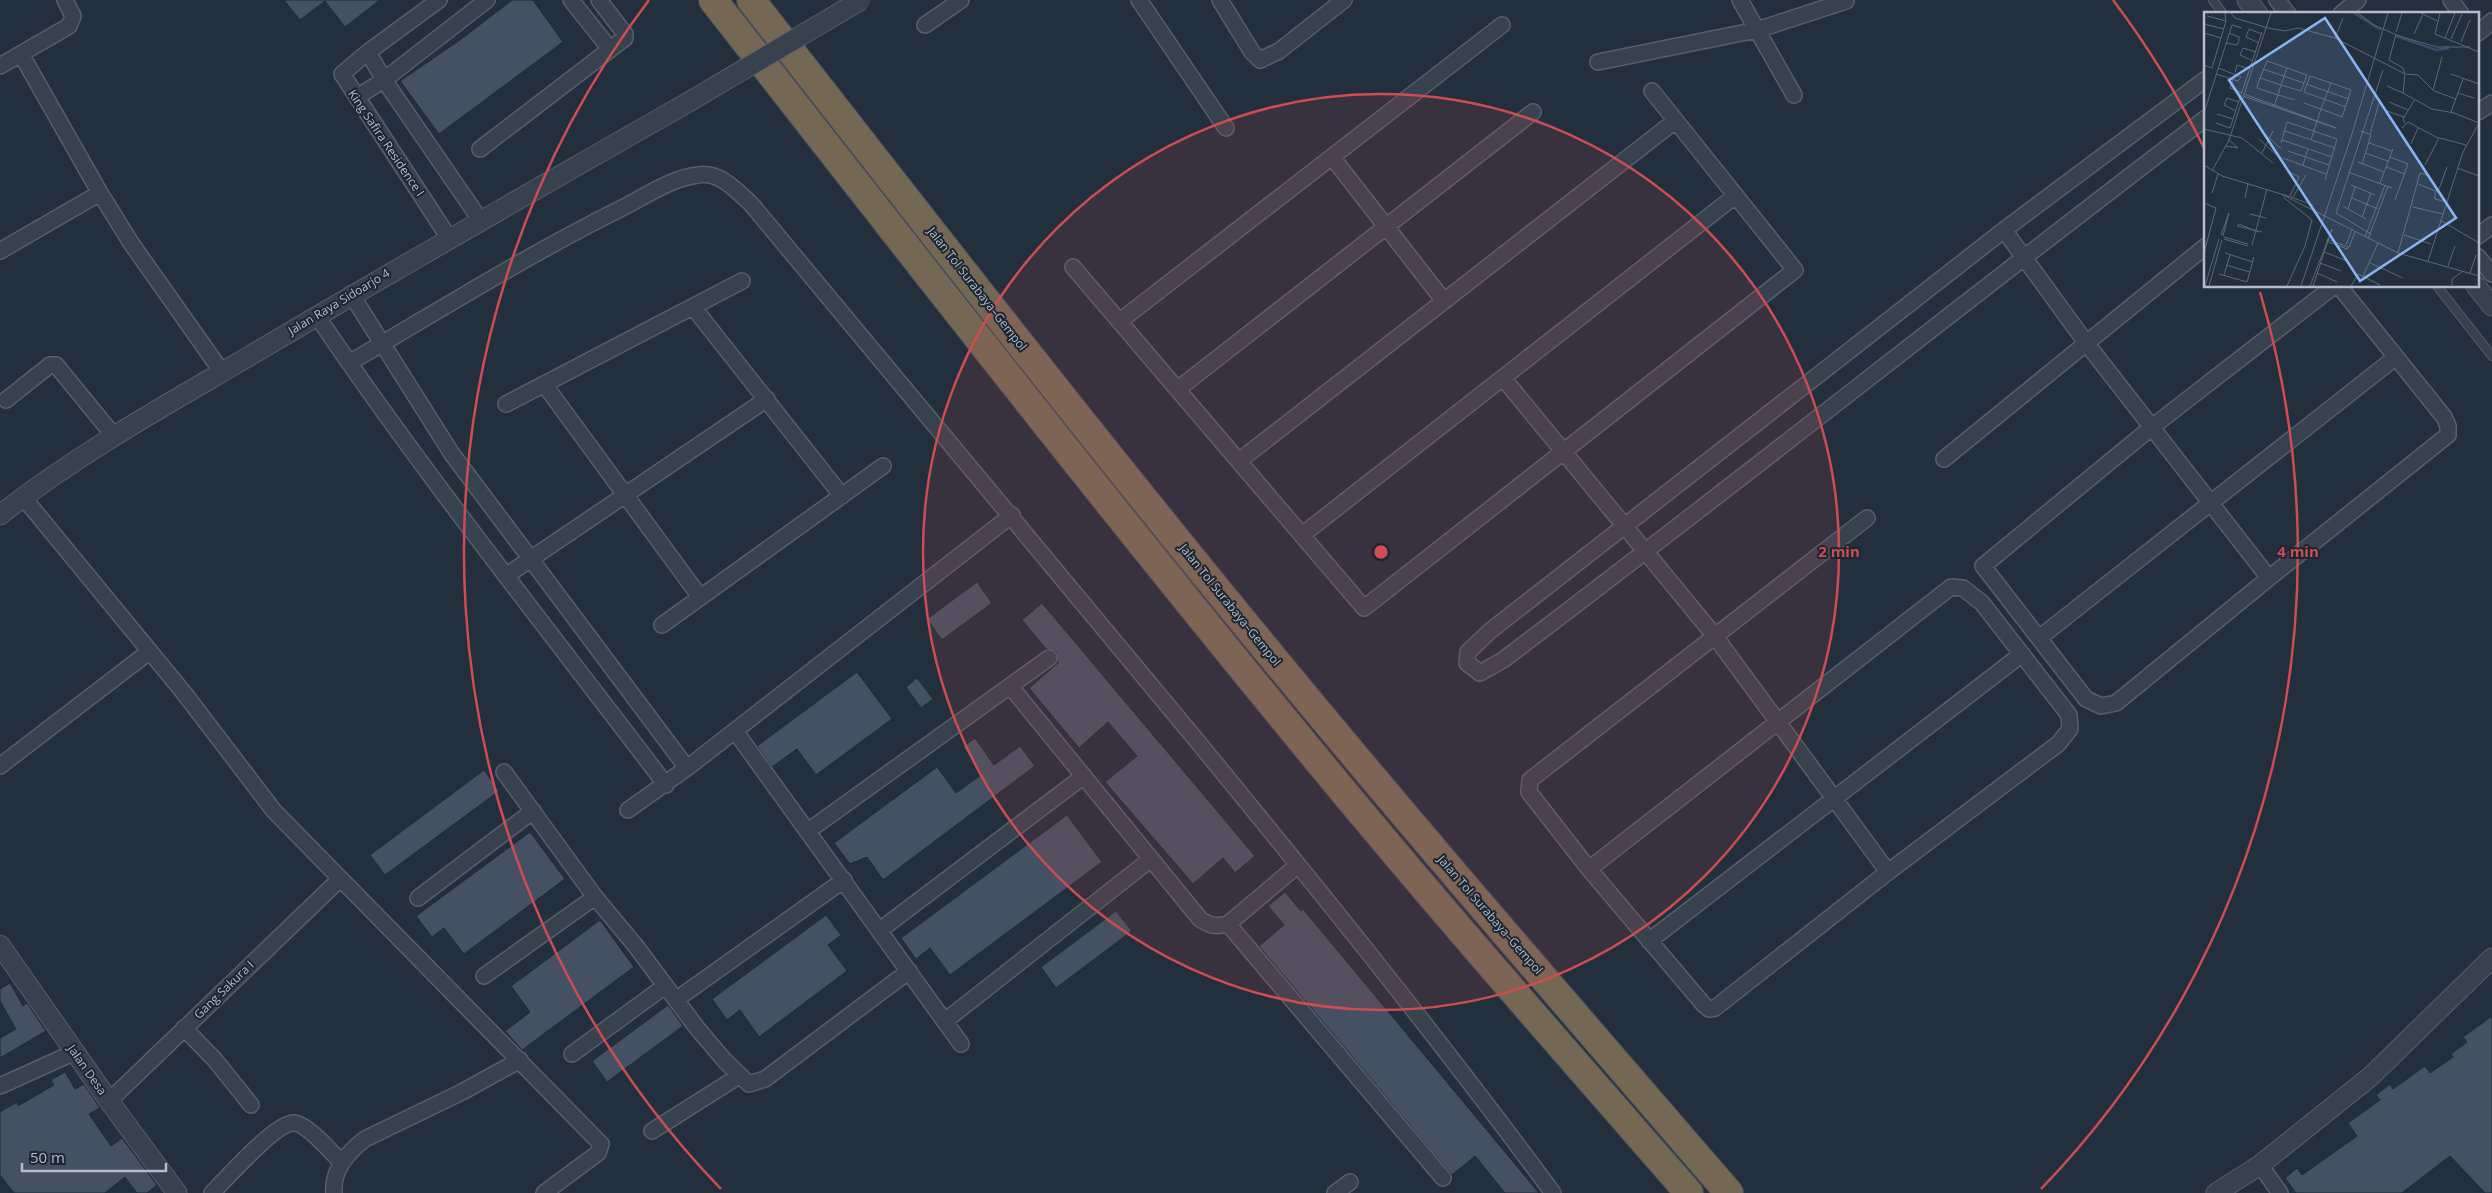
<svg xmlns="http://www.w3.org/2000/svg" width="2492" height="1193" font-family="'Open Sans',sans-serif">
	<style>
		.building { fill: #455162; stroke: #1f2835 }
		.lines { fill: none; stroke-linecap: round; stroke-linejoin: round }
		.service-casing { stroke: #565f6c; stroke-width: 10 }
		.minor-casing { stroke: #565f6c; stroke-width: 18 }
		.tertiary-casing { stroke: #565f6c; stroke-width: 21 }
		.motorway-casing { stroke: #434c59; stroke-width: 30 }
		.service { stroke: #38414e; stroke-width: 8 }
		.minor { stroke: #38414e; stroke-width: 15 }
		.tertiary { stroke: #38414e; stroke-width: 19 }
		.motorway { stroke: #746855; stroke-width: 28 }
		.tertiary-bridge-casing { stroke: #565f6c; stroke-width: 21; stroke-linecap: butt }
		.tertiary-bridge { stroke: #38414e; stroke-width: 19 }
		.ring { fill: none; stroke: #ce4d50; stroke-width: 2.5 }
		.labels { text-anchor: middle; stroke-width: 4; stroke-linejoin: round; paint-order: stroke }
		.street-label { font-size: 12px; fill: #b4bcc9; stroke: #1d2633 }
		.inset-river { fill: none; stroke: #394c67; stroke-width: 2.5 }
		.inset-road { fill: none; stroke: #5e6776; stroke-width: 1 }
		.view { fill: #8ab4f8; fill-opacity: 0.15; stroke: #8ab4f8; stroke-width: 2.5 }
		.inset-edge { fill: none; stroke: #b4bcc9; stroke-width: 2.5 }
		.centre { fill: #ce4d50; stroke: #1d2633; stroke-width: 2.5 }
		.ring-label { font-size: 15px; text-anchor: middle; font-weight: bold; fill: #ce4d50; stroke: #1d2633; stroke-width: 4; stroke-linejoin: round; paint-order: stroke }
	</style>
	<rect width="100%" height="100%" fill="#242f3e"/>
	<path class="building" d="M284 0H380L345 27 325 1 300 20Z
		M512 0H533L563 42 439 134 400 81 460 40Z
		M977 582 992 603 942 640 927 619Z
		M1042 603 1255 856 1235 873 1223 858 1193 884 1105 782 1137 756 1113 728 1108 722 1079 748 1029 688 1058 663 1056 652 1046 649 1022 620Z
		M857 672 892 719 816 775 797 749 772 767 757 746Z
		M917 678 933 699 921 708 906 687Z
		M975 738 994 765 1020 746 1035 766 883 880 867 857 850 864 834 843 937 767 956 793 982 774 963 747Z
		M484 770 499 791 385 875 370 855Z
		M1067 815 1102 862 950 975 930 948 916 959 901 938Z
		M530 832 565 879 464 954 444 928 432 937 416 916Z
		M1285 892 1301 911 1303 909 1539 1193H1505L1475 1156 1452 1175 1259 946 1284 925 1268 906Z
		M1116 911 1132 931 1056 988 1041 967Z
		M826 915 841 935 828 945 847 971 759 1037 740 1010 727 1020 712 999Z
		M600 920 634 967 522 1050 505 1031 530 1012 511 986Z
		M10 983 23 1006 27 1003 46 1031 0 1058V1038L16 1029 0 1001V989Z
		M668 1005 683 1026 607 1082 592 1061Z
		M2492 1016V1193H2485L2450 1156 2402 1193H2296L2285 1178 2297 1168 2302 1175 2357 1136 2348 1123 2380 1100 2376 1095 2390 1084 2393 1089 2425 1066 2430 1073 2453 1057 2451 1054 2467 1042 2463 1037Z
		M65 1072 75 1089 84 1084 100 1108 89 1114 111 1146 122 1138 157 1185 147 1193H137L125 1177 105 1193H14L0 1175V1112L17 1102 18 1106 54 1085 51 1080Z"/>
	<g class="lines">
		<g class="service-casing">
			<path id="service" d="M2213 0 2223 14
				M2437 286 2492 356"/>
		</g>
		<g class="minor-casing">
			<path id="minor" d="M439 0 368 52 342 74 449 238
				M571 0 610 49
				M1139 0 1226 128
				M1220 0 1252 52 1260 60 1279 51 1344 0
				M1740 0 1794 95
				M2277 0 2288 14
				M2451 0 2461 14
				M2341 14 2358 0
				M925 25 961 0
				M2478 33 2492 21
				M368 52 384 80 481 221
				M21 54 100 193 131 243 222 372
				M1598 62 1757 30 1846 1
				M0 66 69 26 73 16 65 0
				M2206 79 2004 230 1490 631 1468 652 1467 663 1480 673 1503 660C1739 482 1970 297 2206 118
				M357 97 384 80 487 0
				M2478 112 2492 103
				M480 149 625 38V34L599 0
				M1332 157 1444 301
				M2004 230 2087 344 2269 578 2116 703 2101 706 2086 699 1983 566 2152 427 2334 286
				M2478 236 2492 225
				M0 251 100 193
				M2478 257 2492 274
				M1073 267 1364 608 1795 270 1652 91
				M351 294 452 454 687 768
				M693 307 842 496
				M317 316C426 477 548 629 666 785
				M1120 321 1502 25
				M349 363C438 311 526 256 618 210 643 198 670 178 698 175 720 171 737 191 752 205 900 381 1047 558 1193 736 1316 886 1438 1037 1553 1193
				M1503 378 1714 635 1888 872 1715 1008 1709 1009 1704 1005 1589 869 1529 792 1530 780 1867 518
				M544 384 700 597
				M1178 389 1533 112
				M6 400 50 365H56L114 436
				M506 404 742 281
				M1944 459 2206 246
				M1239 461 1675 121
				M23 497 184 693 274 811 601 1144 598 1153 544 1193
				M1302 535 1735 196
				M507 575 767 399
				M2269 578 2448 435V426L2444 417 2339 286
				M662 625 883 466
				M2039 638 2396 357
				M1010 686 1200 919C1210 926 1216 927 1228 924L1298 865
				M735 731 961 1044
				M0 766 150 651
				M504 772 595 897 635 945 697 1028 725 1061 749 1084 765 1079 909 971
				M628 810 687 768 1012 515
				M808 831 1049 658
				M1589 869 1951 587 1963 588 1982 603 2069 715 2070 729 2058 744 1888 872
				M418 898 533 811
				M1228 924 1443 1178
				M880 930 1084 776
				M1649 941 2022 654
				M484 976 595 897
				M677 999 844 880
				M945 1021 1151 859
				M184 1028 215 1060 251 1105
				M572 1054 665 986
				M0 1086 75 1052
				M109 1101 340 879
				M652 1131 739 1076
				M2260 1165 2280 1193
				M212 1193C226 1179 276 1122 294 1123 308 1124 332 1153 342 1163
				M334 1193C332 1170 347 1153 365 1139L462 1092 520 1060
				M1335 1193 1350 1182"/>
		</g>
		<g class="tertiary-casing">
			<path id="tertiary" d="M2247 0 2258 14
				M2476 286 2492 306
				M0 515C80 452 170 403 258 351 400 267 543 185 687 103
				M0 945 109 1101 177 1193
				M2216 1193 2260 1165 2370 1077 2492 958"/>
		</g>
		<g class="motorway-casing">
			<path id="motorway" d="M713 0C907 248 1101 497 1301 740 1427 894 1558 1043 1689 1193
				M751 0C915 210 1078 420 1247 626 1404 818 1567 1005 1729 1193"/>
		</g>
		<use href="#service" class="service"/>
		<use href="#minor" class="minor"/>
		<use href="#tertiary" class="tertiary"/>
		<use href="#motorway" class="motorway"/>
		<g class="tertiary-bridge-casing">
			<path id="tertiary-bridge" d="M687 103 861 0"/>
		</g>
		<use href="#tertiary-bridge" class="tertiary-bridge"/>
	</g>
	<circle cx="1381" cy="552" r="458" fill="#ce4d50" fill-opacity=".12"/>
	<g class="ring">
		<circle cx="1381" cy="552" r="458"/>
		<path d="M721 1189A917 917 0 0 1 649 0M2113 0A917 917 0 0 1 2205 150M2260 292A917 917 0 0 1 2041 1189"/>
	</g>
	<g class="labels">
		<g class="street-label">
			<text transform="translate(386 143) rotate(56)" y="4">King Safira Residence I</text>
			<text transform="translate(977 289) rotate(52)" y="4">Jalan Tol Surabaya–Gempol</text>
			<text transform="translate(339 302) rotate(-31)" y="4">Jalan Raya Sidoarjo 4</text>
			<text transform="translate(1230 605) rotate(51)" y="4">Jalan Tol Surabaya–Gempol</text>
			<text transform="translate(1490 915) rotate(49)" y="4">Jalan Tol Surabaya–Gempol</text>
			<text transform="translate(224 990) rotate(-44)" y="4">Gang Sakura I</text>
			<text transform="translate(87 1070) rotate(55)" y="4">Jalan Desa</text>
		</g>
	</g>
	<g transform="translate(2204 12)">
		<rect width="275" height="275" fill="#242f3e"/>
		<path class="inset-river" d="M150 1 177 18M192 24 232 38 245 36"/>
		<path class="inset-road" d="M27 1 31 6 64 16 81 19 94 16 131 26 201 62 199 81 228 97 250 101 275 111M154 1 170 13 195 24 233 35H266M217 1 233 9M236 1 231 22 275 40M3 4 22 9M0 12 20 17M192 20 198 1M0 21 17 26M192 22 185 48 199 56 201 62M210 22 219 2M131 26 139 6M241 26 251 1M247 27 258 2M257 30 266 8M22 31 33 33 35 29V25L25 21M55 31 42 25 45 17 58 22M49 49 36 43 39 36 52 40M0 53 8 56 22 9 21 1M59 57 100 71M31 61 33 53 46 57M12 62 34 69 37 65 14 56M202 62 214 63 230 79 252 87M247 62 275 72M56 66 63 49 83 56M29 68 26 76 38 81M127 71 106 64 100 80 142 95M102 72 145 87M183 74 199 81M229 78 238 45M254 81 270 86M39 84 132 116 40 82M185 90 204 98M100 91 117 97 138 105 147 78 127 71 117 97 107 128M70 94 74 83 77 73 83 56 103 63 97 79 77 73 56 66 53 75V76L74 83 91 88M180 98 200 105M32 99 20 93 23 86 35 90M247 100 259 67M0 101 28 13 38 16M13 102 29 107M12 111 26 116 58 20M201 111 199 107 211 87M198 116 204 110 232 125 262 133M0 117 38 126 69 151M81 119 131 136M157 119 167 123 158 152M59 120 77 137M166 122 175 91M55 127 76 146M78 128 128 145M77 131 83 110 133 127 121 168M165 131 188 139M207 132 214 116M22 134 34 136 25 128M84 139 125 153M58 141 69 119M161 141 184 149M186 145 204 152 191 188M79 146 122 162M154 150 180 160M0 153 18 164 77 182 194 241 275 264M99 153 104 137M221 153 235 126M182 155 201 162M253 156 275 164M8 159 25 128 67 1M85 160 95 165 86 184M144 160 188 176M176 171 189 137M214 172 234 180 243 155M147 173 171 183M231 180V187L243 190M8 181 14 162M78 182 109 193M79 185 108 208 101 234 83 274M89 185 102 163M41 186 44 171M148 186 174 197M0 191 12 196 0 241M139 194 162 207M209 195 239 202M144 197 151 175M46 202 62 206M158 205 167 181M236 208 275 231M33 214 35 212 54 220M33 214 58 220M167 222 132 201 179 58M17 223 25 201M200 223 227 232M19 224 25 201M20 225 44 232M161 225 181 173M20 227 44 234M123 227 144 235M164 227 184 174M122 229 143 237 145 235M48 233 63 177M142 233 148 218M145 235 151 220M120 240 141 248M21 241 49 250M194 241 216 161 226 164M224 249 259 140 275 111M116 251 137 259M166 251 199 266M22 253 46 260M244 254 251 234M113 261 133 270M266 261 272 243M15 262 43 270 50 245M20 263 26 243M159 264 174 231M248 273V267L259 259M1 274 15 227M5 274 18 228M97 274 147 125 184 1M106 274 128 217M109 274 128 217M147 274 154 262 176 273"/>
		<path class="view" d="M121 6 252 206 156 269 25 68Z"/>
		<rect width="275" height="275" class="inset-edge"/>
	</g>
	<circle cx="1381" cy="552" r="8" class="centre"/>
	<g class="ring-label">
		<text x="1839" y="557">2 min</text>
		<text x="2298" y="557">4 min</text>
	</g>
	<path d="M22 1163v8h144v-8" fill="none" stroke="#b4bcc9" stroke-width="2.5"/>
	<text x="30" y="1163" font-size="15" fill="#b4bcc9" stroke="#1d2633" stroke-width="4" paint-order="stroke">50 m</text>
</svg>
